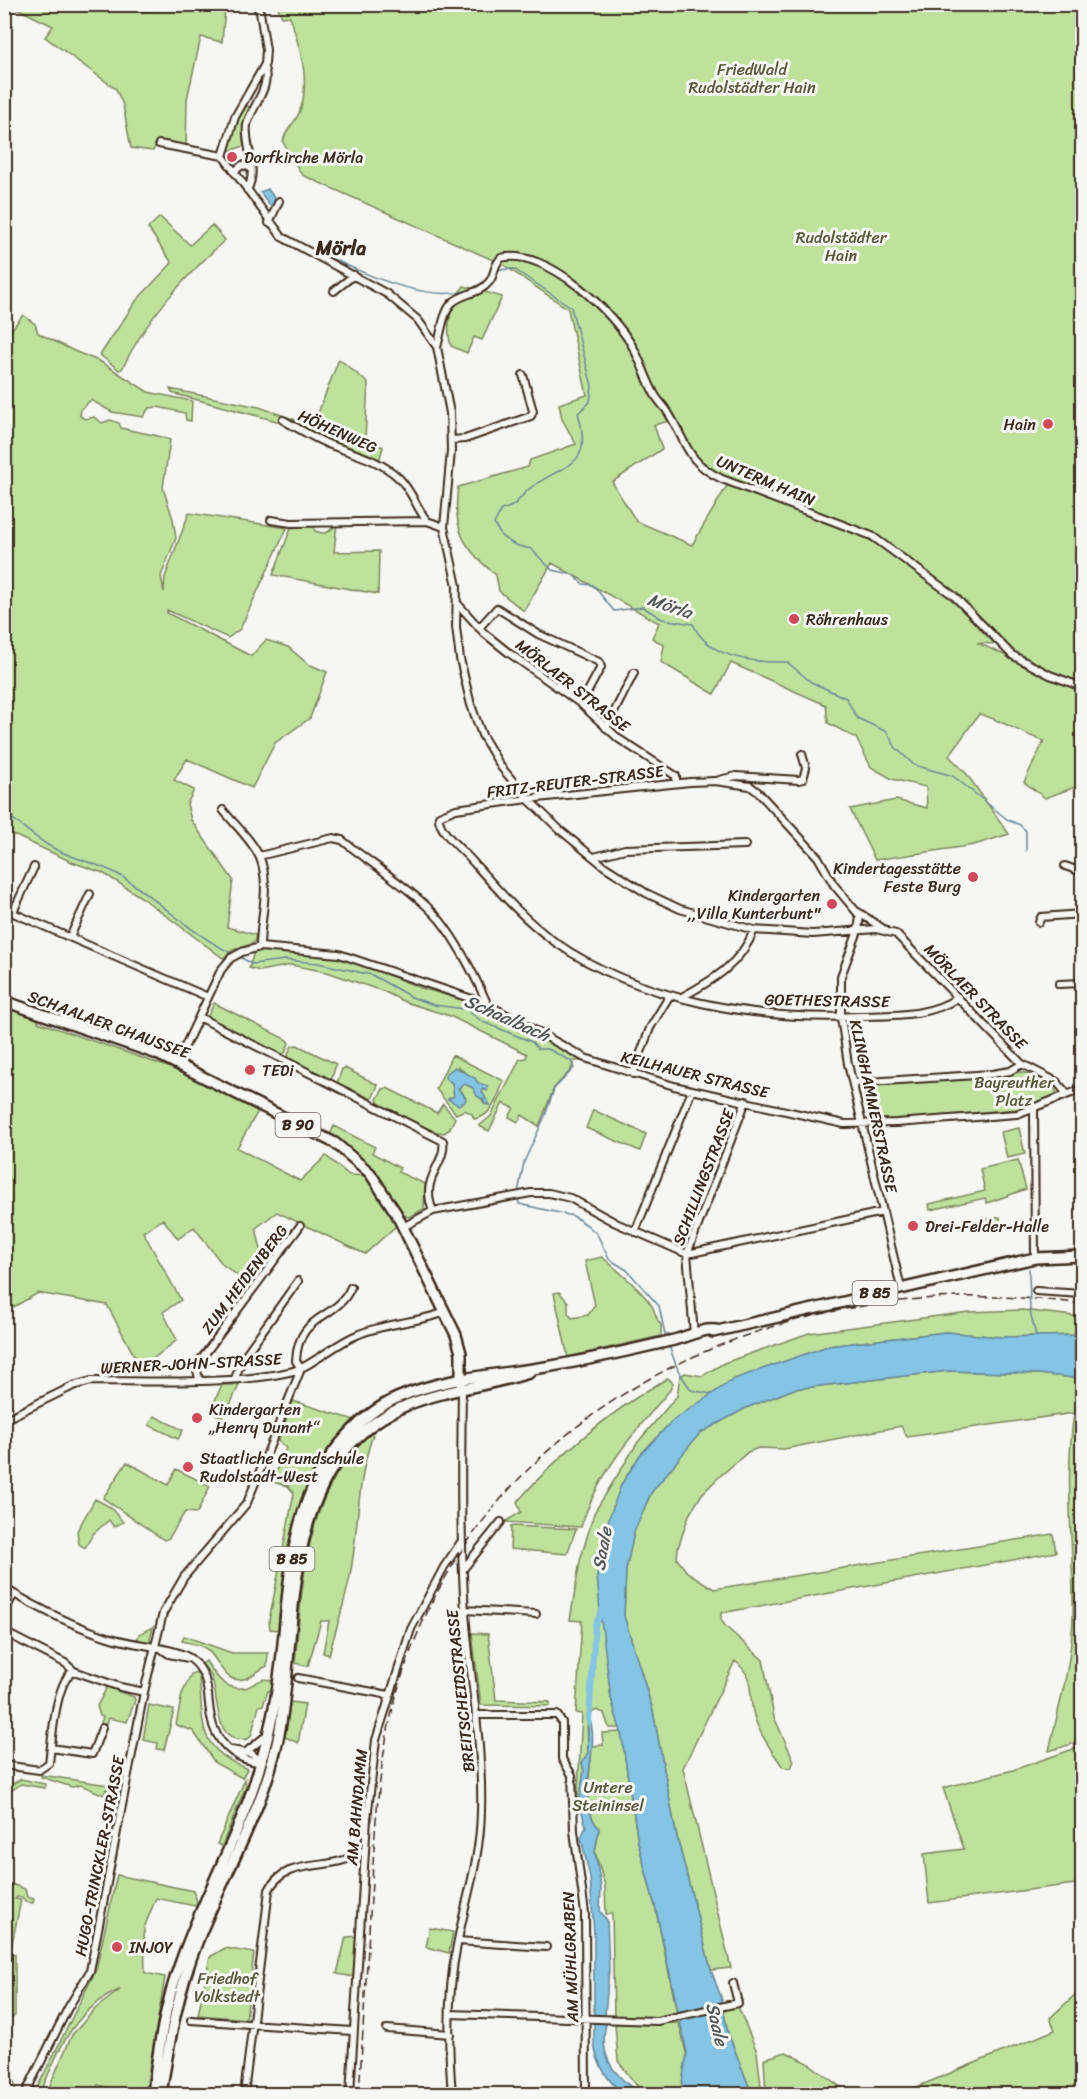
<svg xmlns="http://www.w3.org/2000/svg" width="1087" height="2099" font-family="Sriracha,sans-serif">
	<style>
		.green { fill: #bee29c; stroke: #7c865d; stroke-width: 1.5; fill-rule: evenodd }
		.water { fill: #84c4e4; stroke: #678695; stroke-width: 1.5 }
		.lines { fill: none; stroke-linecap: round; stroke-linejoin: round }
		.stream { stroke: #678695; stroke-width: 1.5 }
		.canal { stroke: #84c4e4; stroke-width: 6 }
		.street-casing { stroke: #3b2a1e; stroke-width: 10 }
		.primary-casing { stroke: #3b2a1e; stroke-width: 14 }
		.street { stroke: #f6f6f2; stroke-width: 6 }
		.primary { stroke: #f6f6f2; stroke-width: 9 }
		.rail { stroke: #3b2a1e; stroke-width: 1.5; stroke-dasharray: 9 4.5; stroke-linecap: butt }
		.poi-dot { fill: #d1495b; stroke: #f6f6f2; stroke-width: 2 }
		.labels { text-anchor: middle; stroke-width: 6; stroke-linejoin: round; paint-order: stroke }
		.shield { fill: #f6f6f2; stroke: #73675e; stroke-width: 1.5 }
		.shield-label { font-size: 15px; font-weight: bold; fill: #3b2a1e }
		.park-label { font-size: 16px; fill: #5c583e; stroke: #f6f6f2 }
		.poi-label { font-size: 16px; fill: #3b2a1e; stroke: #f6f6f2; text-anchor: start }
		.street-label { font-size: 16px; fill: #3b2a1e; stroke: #f6f6f2 }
		.water-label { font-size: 18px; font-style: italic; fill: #515859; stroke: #f6f6f2 }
		.quarter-label { font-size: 20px; font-weight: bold; fill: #3b2a1e; stroke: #f6f6f2 }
	</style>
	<rect width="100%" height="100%" fill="#f6f6f2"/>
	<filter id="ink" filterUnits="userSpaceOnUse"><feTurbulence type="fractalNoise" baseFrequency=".0167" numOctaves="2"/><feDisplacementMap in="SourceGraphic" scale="12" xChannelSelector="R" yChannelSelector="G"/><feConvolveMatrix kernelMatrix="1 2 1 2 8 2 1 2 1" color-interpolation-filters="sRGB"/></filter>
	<g filter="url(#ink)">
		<path class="green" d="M10 5H135L141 12 189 5 225 8 222 42 201 37 187 99 186 149 157 143 153 151 131 148 123 105 116 89 45 37 53 26Z
			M277 5H1082V686L1039 668 996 644 977 643C1013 657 1046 677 1082 691V776L1078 786 1045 798 1024 782 1044 741C1021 734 1002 720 979 714L949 756 966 773 1009 834 974 845 875 860 850 809 896 800 927 808 926 787 892 779 871 767 856 738 828 723 826 705 731 663 714 694 661 662 664 645 652 638 659 623 552 563 524 611 499 591 496 575C464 549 452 530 458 487L528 467 530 460 576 444 562 419 559 404 587 395 568 309 502 264 302 175 283 142C285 129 294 125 299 113 312 82 299 46 290 16L282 17ZM673 420 691 454 712 471 872 534 882 547 856 532 728 484 692 545 636 521 612 482 662 449 654 425Z
			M248 106 251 108 247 145 226 152 241 109Z
			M160 217 190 245 212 225 225 240C183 279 147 317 122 369L119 370 100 355 136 301 172 263 148 228Z
			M464 286 502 297 482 340 474 337 467 353 451 346C445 327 451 301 464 286Z
			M23 315 35 324 38 333 74 351 101 362 148 392 192 401 191 421 186 420 185 413 158 407 149 408 143 417 112 412 91 400 81 409 80 416 85 419 94 417 102 423 110 420 119 423 121 428C138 433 154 433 170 440L163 488 173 519 176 538 161 576 164 592 165 577 189 513 287 528 240 629 228 638 167 610V613L251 656 266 640 288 647 308 664 327 672 310 718 275 743 252 788 187 759 174 780 194 790 187 804 191 820 233 880 227 927 256 935 254 943 233 950 223 958 141 897 103 873 72 862 5 831 4 339Z
			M339 359 368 383 365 439 383 447 379 461 284 423 172 393 170 389 259 407 313 426Z
			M337 524 334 552 379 551 378 594 273 575 291 528 313 525 315 531C329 536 328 531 337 524Z
			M262 950 328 955 357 962 421 988 485 1006 551 1044 585 1061H574L571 1070 554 1088 539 1126 522 1115 518 1122 509 1117 514 1108 503 1103 489 1131 479 1126 491 1116 520 1059 526 1058 527 1054 450 1016 405 1002 385 992 327 972 291 965 260 971 249 968 254 952Z
			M214 1003 287 1040 289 1043 285 1053 279 1055 215 1022 208 1016Z
			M4 1005 38 1018V1022L171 1068 258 1111 237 1148 300 1181 326 1156 349 1175 368 1176 397 1225 365 1254 277 1212 256 1228 264 1263 248 1283 223 1265 194 1227 178 1239 163 1219 143 1232 181 1300 163 1312 177 1340 141 1368 107 1305 38 1293 5 1312Z
			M297 1045 336 1064 332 1078 327 1079 289 1060 288 1054 292 1046Z
			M452 1055 504 1081C497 1096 493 1117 474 1119L472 1114 465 1110 456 1114 436 1089ZM458 1067 480 1084 486 1105 473 1088 465 1084 458 1088 463 1093 448 1099 454 1096 452 1083 446 1074Z
			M345 1068 378 1085 372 1099 337 1083 342 1069Z
			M1023 1072 1053 1085 1057 1093 1031 1108 871 1122C868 1105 865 1097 878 1085Z
			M387 1088 437 1113 443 1104 455 1118 449 1130 444 1133 433 1131 379 1104 377 1099 383 1089Z
			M593 1110 646 1134 640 1151 586 1128Z
			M334 1126 375 1147 372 1153 400 1168 398 1172 425 1184 424 1209 409 1217 402 1215 370 1168 351 1150 329 1137Z
			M1019 1128 1025 1154 1007 1158 1001 1132Z
			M1018 1160 1026 1189 987 1203 985 1198 930 1210 929 1204 985 1191 980 1169Z
			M1000 1217 1001 1230 990 1232 988 1219Z
			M602 1257C614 1267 647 1295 653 1308 656 1315 656 1319 661 1325V1336L568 1357 554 1293 559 1292 568 1302V1313L572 1318 588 1315 595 1305 585 1261Z
			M1022 1310 1082 1317V1335L1000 1337 946 1332 828 1346 799 1357 672 1421 640 1455 621 1485 597 1576 611 1698 620 1728H609L604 1713 597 1710 587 1715 588 1752 582 1763 584 1771 579 1806 577 1807 582 1714 576 1713 582 1621 570 1620 580 1561 594 1513 638 1442 677 1396 680 1376 685 1373 702 1376 724 1363 809 1333 969 1312Z
			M948 1371 1039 1374 1082 1379V1741L1049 1751C1059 1706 1072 1662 1073 1615 1074 1548 1064 1480 1074 1413L907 1437 901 1426 784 1449 758 1448 748 1452 719 1477 702 1494 689 1515 678 1548 677 1559 687 1572 714 1589 1053 1534 1056 1552 721 1613V1620L726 1627 763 1660 774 1717 794 1761 791 1768 783 1767C773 1753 762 1738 756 1722 746 1697 758 1679 735 1661L683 1768 731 1968 711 1970 676 1833 653 1711 624 1616 626 1570 634 1532 651 1493 669 1468 700 1433 746 1408 794 1389Z
			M668 1378 673 1383 670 1390C635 1431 597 1474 581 1527L505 1522 521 1512 517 1502C561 1452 611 1411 668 1378Z
			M222 1385H239L226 1414 221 1417 210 1411Z
			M293 1401 355 1420C309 1464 297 1500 287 1561 283 1584 279 1607 278 1630L270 1629 269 1621 294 1493 288 1486 272 1482 286 1448 278 1441Z
			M154 1416 183 1430 178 1439 149 1425Z
			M370 1434 373 1435C357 1479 359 1524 351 1570 347 1598 336 1627 329 1655L323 1653 329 1621H321L308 1666 295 1663C303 1581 304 1493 370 1434Z
			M127 1462 168 1485 176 1469 210 1486 197 1513 185 1512 169 1538 164 1540 103 1498Z
			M95 1499 110 1507 123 1522 114 1527 109 1520 93 1534 85 1548 79 1544 77 1531Z
			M511 1526 576 1529 567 1554 510 1549Z
			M153 1627 149 1643 137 1641 139 1634Z
			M472 1633 488 1634 496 1700 550 1702V1706L481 1705Z
			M184 1636 232 1653H268L267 1666C260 1669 254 1675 247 1678 222 1687 220 1657 205 1648 198 1644 189 1643 182 1641Z
			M206 1661C215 1676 227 1693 248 1687 254 1684 259 1680 265 1679L273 1681 271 1692 268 1691 263 1705 259 1706 251 1736 248 1739C212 1745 220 1697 211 1676 209 1672 205 1668 202 1664Z
			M196 1672 199 1677C204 1726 196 1747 247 1769L242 1778 215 1763 193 1731 176 1725 182 1694 191 1674Z
			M107 1687 134 1697 135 1700 127 1722 108 1718 105 1727 100 1726 103 1717 100 1716 97 1706Z
			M290 1702 305 1704 298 1743 285 1737Z
			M149 1705 174 1710 164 1750 157 1749 158 1743 143 1740Z
			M621 1732 638 1842 656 1910 677 2013 657 2018H614L612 1914H606L605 1886 595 1852 599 1829C578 1802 593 1775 591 1746L603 1745 602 1733Z
			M1082 1746V1883L929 1903 924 1854 964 1849 943 1788 1013 1770Z
			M41 1775 115 1786 120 1787 118 1795 106 1789 104 1795 81 1785 72 1787 41 1777Z
			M21 1779 45 1784V1788L21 1784 11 1791 9 1786Z
			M245 1779 246 1786 222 1846 217 1844Z
			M117 1875 193 1891 197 1901 195 1906 156 1898 144 1928 145 1973 165 1977 145 2094H128L98 2085 93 2094H46L72 2035 95 2009 121 1989C73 2010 59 2049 40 2094H34L96 1970Z
			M11 1884 25 1889 27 1897 34 1899 33 1903 25 1902 23 1898 17 1897 15 1899 21 1900 10 1953 15 1954V2016L5 2024 16 2094H5L4 1885Z
			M430 1928 453 1932 449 1953 426 1947Z
			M358 1936 355 1977 337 1974 346 1937Z
			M225 1948 254 1953 246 2019 198 2015 210 1957Z
			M1082 1978V2094H907L912 2089 1055 2030 1050 2018 1079 1991Z
			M737 2004 757 2052 762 2094H752L728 2033 723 2010Z
			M679 2023 688 2061 680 2094H649L637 2086 618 2061 615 2024Z
			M786 2052 808 2063 850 2094H766L764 2059Z"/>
		<path class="water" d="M268 189 277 202 271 207 260 192Z
			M455 1067 475 1078 478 1083 488 1086 487 1091 483 1089 482 1092 490 1105 484 1104V1100L477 1096 473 1088 465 1084 458 1088 466 1098 465 1102 458 1105 448 1099 454 1096 452 1083 445 1078 446 1074Z
			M946 1332 1000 1337 1082 1335V1379L1039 1374 948 1371 794 1389 746 1408 700 1433 651 1493 634 1532 626 1570 624 1616 653 1711 676 1833 711 1970 721 1997 728 2033 752 2094H680L687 2053 656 1910 638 1842 621 1732 611 1698 600 1612 597 1575 608 1521 621 1485 640 1455 672 1421 734 1379 828 1346Z
			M588 1714C604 1751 571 1794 599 1829L595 1852 601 1887 600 1911 607 1920 609 1969 605 2015 608 2017C596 2053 612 2075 641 2094H624C607 2081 598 2066 594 2045V1933L590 1877 581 1838 586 1826 579 1803 584 1771 582 1763 588 1752Z"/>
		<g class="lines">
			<path class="stream" d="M307 246C351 268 439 314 484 283
				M498 270 514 269 571 307 592 386 590 402 578 413C593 467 570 461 533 486 518 496 520 506 501 510L494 524 502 537 515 545 531 549 552 570 572 574 583 584 593 585 614 611 643 607 662 619 693 624C708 658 753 663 787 662L811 682 846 698 857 718 887 732 896 748 914 765 953 776 1008 820 1020 825 1026 831V851
				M4 812C20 824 36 839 53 848 75 860 99 863 121 876 160 901 191 934 233 954
				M240 957 252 964 285 960 318 963 372 975 411 997 434 1005 465 1009 483 1022 532 1042 538 1049H548L571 1061 574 1068 554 1089 545 1116 524 1162 518 1193
				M518 1198 519 1204 573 1216 587 1225 597 1234 609 1259 627 1270 659 1306 666 1339
				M1029 1269 1030 1311 1036 1336
				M669 1346 678 1370 691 1390 711 1394"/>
			<path class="canal" d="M589 1722 595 1625 604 1606"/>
			<g class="street-casing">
				<path id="street" d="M255 4 260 12 266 50 265 64 235 117 223 156 282 237 387 294 418 320 437 347 450 413 451 451 444 527 457 586 456 627 460 659 471 705 482 735 501 767 528 799 560 830 604 866 646 893 680 909 754 930 813 934 876 929 896 934 1022 1064 1057 1082 1067 1094
					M159 144 223 156
					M234 172 242 165 251 168
					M247 190C259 171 244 143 247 125 251 107 272 87 264 68
					M269 223 279 201
					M334 291 354 275
					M437 347C441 334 443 312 452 303 462 293 480 294 489 282 495 275 493 266 501 258 546 247 614 312 634 349 642 364 647 381 655 395 659 402 665 407 669 414 687 443 686 462 722 479L872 536 954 596 1012 655 1050 675 1082 687
					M283 420C298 428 313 438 328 444 354 454 379 459 399 478 412 491 416 507 427 521
					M451 440 465 439 531 416 533 411 523 375
					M271 520 291 523 427 521 444 527
					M457 603 484 633 509 653 581 704 619 739 676 776V783
					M479 628 497 608 538 634 599 662 601 667 581 704
					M606 728 634 673
					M719 780 736 776 799 780 803 779 806 768 802 754
					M223 810C235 825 252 840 260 858 271 886 260 918 260 947
					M259 856 333 838 342 840C371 864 415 891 439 919 459 944 474 974 487 1003
					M594 857 625 849 745 845
					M1065 866 1082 872
					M4 909 208 997
					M13 912 34 867
					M858 912 885 930
					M1039 922 1041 917 1082 914
					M70 937 90 894
					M1059 984 1082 983
					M682 997C713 980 741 964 754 930
					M199 1017 443 1141C447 1164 419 1177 433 1211
					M177 1063 221 970 231 958 242 952 260 947 339 954 487 1004 585 1058 674 1086 844 1124 896 1123 1017 1114 1082 1089
					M633 1074 650 1028 670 995
					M853 1083 992 1074 1010 1071 1022 1064
					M1034 1109 1035 1258
					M403 1227 433 1211 531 1193H549L570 1198 616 1223 687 1254 883 1212
					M635 1232 692 1090
					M901 1288 848 1064 841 1017V976L858 931 860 916 834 885 818 857 758 792 750 786 715 781 690 782 528 799 456 809 439 816C437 831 464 851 473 862 498 890 524 920 555 942 639 1001 760 1021 861 1016 891 1015 932 1017 958 997
					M1036 1291 1082 1294
					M694 1334 687 1254 746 1101
					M301 1369 296 1361C298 1312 337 1321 351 1287
					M235 1378 243 1358 298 1281
					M199 1379 196 1366 300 1226
					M4 1420 73 1386 91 1381C153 1381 230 1385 289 1372 310 1368 334 1344 357 1335 384 1323 416 1323 446 1312
					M464 1568 501 1522
					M4 1588C36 1607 73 1626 108 1637 131 1645 175 1647 191 1659 222 1683 194 1722 232 1752 241 1759 250 1762 261 1762
					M465 1610 536 1614
					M4 1613 14 1594
					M4 1632 65 1663 74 1671 120 1687 144 1692
					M163 1650 169 1654 188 1658
					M298 1678 389 1695
					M478 1715H557L562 1722V1759L572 1775 574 1831 585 1913 586 2094
					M51 1748 92 1754 102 1728
					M232 1750 252 1754 261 1762
					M246 1752 266 1736
					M4 1765 39 1770 49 1763C52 1742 55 1680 74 1671
					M458 1941 546 1947
					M450 2014 657 2021 738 2003 733 1983
					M191 2020 352 2031
					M387 2029 450 2034
					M27 2090 68 2008 90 1971 144 1692 163 1613 184 1577 247 1503 301 1369
					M244 2094 269 1890C283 1861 317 1869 344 1860 351 1858 358 1853 365 1850
					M350 2094 367 1819 376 1740 411 1629 444 1567 461 1542
					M452 2094C448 2046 447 1993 457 1945 466 1897 480 1861 481 1811 483 1744 470 1679 465 1612 460 1538 461 1463 462 1389"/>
			</g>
			<g class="primary-casing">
				<path id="primary" d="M4 1001 157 1054 335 1143 370 1173 396 1213 456 1335 461 1353V1384
					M713 1332 1035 1258 1082 1256
					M153 2094C158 2050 165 2003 181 1961 204 1896 239 1836 259 1769 269 1735 277 1698 281 1663 290 1583 288 1499 346 1437 361 1420 377 1407 397 1398 445 1377 496 1375 546 1367 589 1360 632 1350 674 1340 688 1337 702 1328 716 1330
					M161 2094C169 2042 178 1990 198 1940 226 1869 266 1806 280 1729 296 1639 284 1520 348 1447 398 1390 462 1394 529 1373"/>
			</g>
			<use href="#street" class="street"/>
			<use href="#primary" class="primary"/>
			<path class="rail" d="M359 2094C363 2029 367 1963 371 1898 375 1830 378 1762 396 1696 480 1396 792 1263 1082 1304"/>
		</g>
	</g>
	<g class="poi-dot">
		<circle cx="232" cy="157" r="6"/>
		<circle cx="1048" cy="424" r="6"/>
		<circle cx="794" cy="619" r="6"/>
		<circle cx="973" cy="877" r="6"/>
		<circle cx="832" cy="904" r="6"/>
		<circle cx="250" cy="1070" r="6"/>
		<circle cx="913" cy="1226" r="6"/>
		<circle cx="197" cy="1418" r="6"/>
		<circle cx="188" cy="1467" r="6"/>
		<circle cx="117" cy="1947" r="6"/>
	</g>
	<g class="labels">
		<g class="shield">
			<rect x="275.5" y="1113" width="45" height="24" rx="4.5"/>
			<rect x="852.5" y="1281" width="45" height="24" rx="4.5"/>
			<rect x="269.5" y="1547" width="45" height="24" rx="4.5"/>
		</g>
		<g class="shield-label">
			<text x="298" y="1130">B 90</text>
			<text x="875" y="1298">B 85</text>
			<text x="292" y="1564">B 85</text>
		</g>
		<g class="park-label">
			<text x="752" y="75">FriedWald<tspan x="752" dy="18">Rudolstädter Hain</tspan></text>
			<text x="841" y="243">Rudolstädter<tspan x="841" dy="18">Hain</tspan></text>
			<text x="1014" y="1088">Bayreuther<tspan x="1014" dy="18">Platz</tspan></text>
			<text x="608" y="1793">Untere<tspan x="608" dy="18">Steininsel</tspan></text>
			<text x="227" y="1984">Friedhof<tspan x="227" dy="18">Volkstedt</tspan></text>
		</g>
		<g class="poi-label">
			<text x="244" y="163">Dorfkirche Mörla</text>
			<text x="1036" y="430" text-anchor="end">Hain</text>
			<text x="806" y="625">Röhrenhaus</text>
			<text x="961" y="874" text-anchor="end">Kindertagesstätte<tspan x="961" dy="18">Feste Burg</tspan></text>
			<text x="820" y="901" text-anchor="end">Kindergarten<tspan x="820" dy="18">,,Villa Kunterbunt"</tspan></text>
			<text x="262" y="1076">TEDi</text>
			<text x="925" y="1232">Drei-Felder-Halle</text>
			<text x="209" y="1415">Kindergarten<tspan x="209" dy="18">„Henry Dunant“</tspan></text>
			<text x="200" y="1464">Staatliche Grundschule<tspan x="200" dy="18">Rudolstadt-West</tspan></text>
			<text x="129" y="1953">INJOY</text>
		</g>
		<g class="street-label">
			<text transform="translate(338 431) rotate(24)" y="6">HÖHENWEG</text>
			<text transform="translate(766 480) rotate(23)" y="6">UNTERM HAIN</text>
			<text transform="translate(573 685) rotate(38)" y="6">MÖRLAER STRASSE</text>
			<text transform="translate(575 781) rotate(-7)" y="6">FRITZ-REUTER-STRASSE</text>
			<text transform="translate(976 996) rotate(46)" y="6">MÖRLAER STRASSE</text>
			<text transform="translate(827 1000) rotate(1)" y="6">GOETHESTRASSE</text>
			<text transform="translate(109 1024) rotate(20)" y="6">SCHAALAER CHAUSSEE</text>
			<text transform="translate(695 1074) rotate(14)" y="6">KEILHAUER STRASSE</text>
			<text transform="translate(874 1106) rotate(78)" y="6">KLINGHAMMERSTRASSE</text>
			<text transform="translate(703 1177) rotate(-69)" y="6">SCHILLINGSTRASSE</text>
			<text transform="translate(244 1279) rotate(-53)" y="6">ZUM HEIDENBERG</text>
			<text transform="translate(191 1363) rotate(-3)" y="6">WERNER-JOHN-STRASSE</text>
			<text transform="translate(460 1691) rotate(-96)" y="6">BREITSCHEIDSTRASSE</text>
			<text transform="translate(356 1807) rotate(-85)" y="6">AM BAHNDAMM</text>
			<text transform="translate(99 1856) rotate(-79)" y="6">HUGO-TRINCKLER-STRASSE</text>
			<text transform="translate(570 1957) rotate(-92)" y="6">AM MÜHLGRABEN</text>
		</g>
		<g class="water-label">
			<text transform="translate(670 606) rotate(19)" y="6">Mörla</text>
			<text transform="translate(507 1018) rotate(24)" y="6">Schaalbach</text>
			<text transform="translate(602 1549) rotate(-80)" y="6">Saale</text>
			<text transform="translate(717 2024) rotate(77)" y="6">Saale</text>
		</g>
		<g class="quarter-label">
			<text x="341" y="255">Mörla</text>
		</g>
	</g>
	<rect width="1087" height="2099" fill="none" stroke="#f6f6f2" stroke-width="24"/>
	<rect x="12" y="12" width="1063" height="2075" fill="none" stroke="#3b2a1e" stroke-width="2" filter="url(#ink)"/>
</svg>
